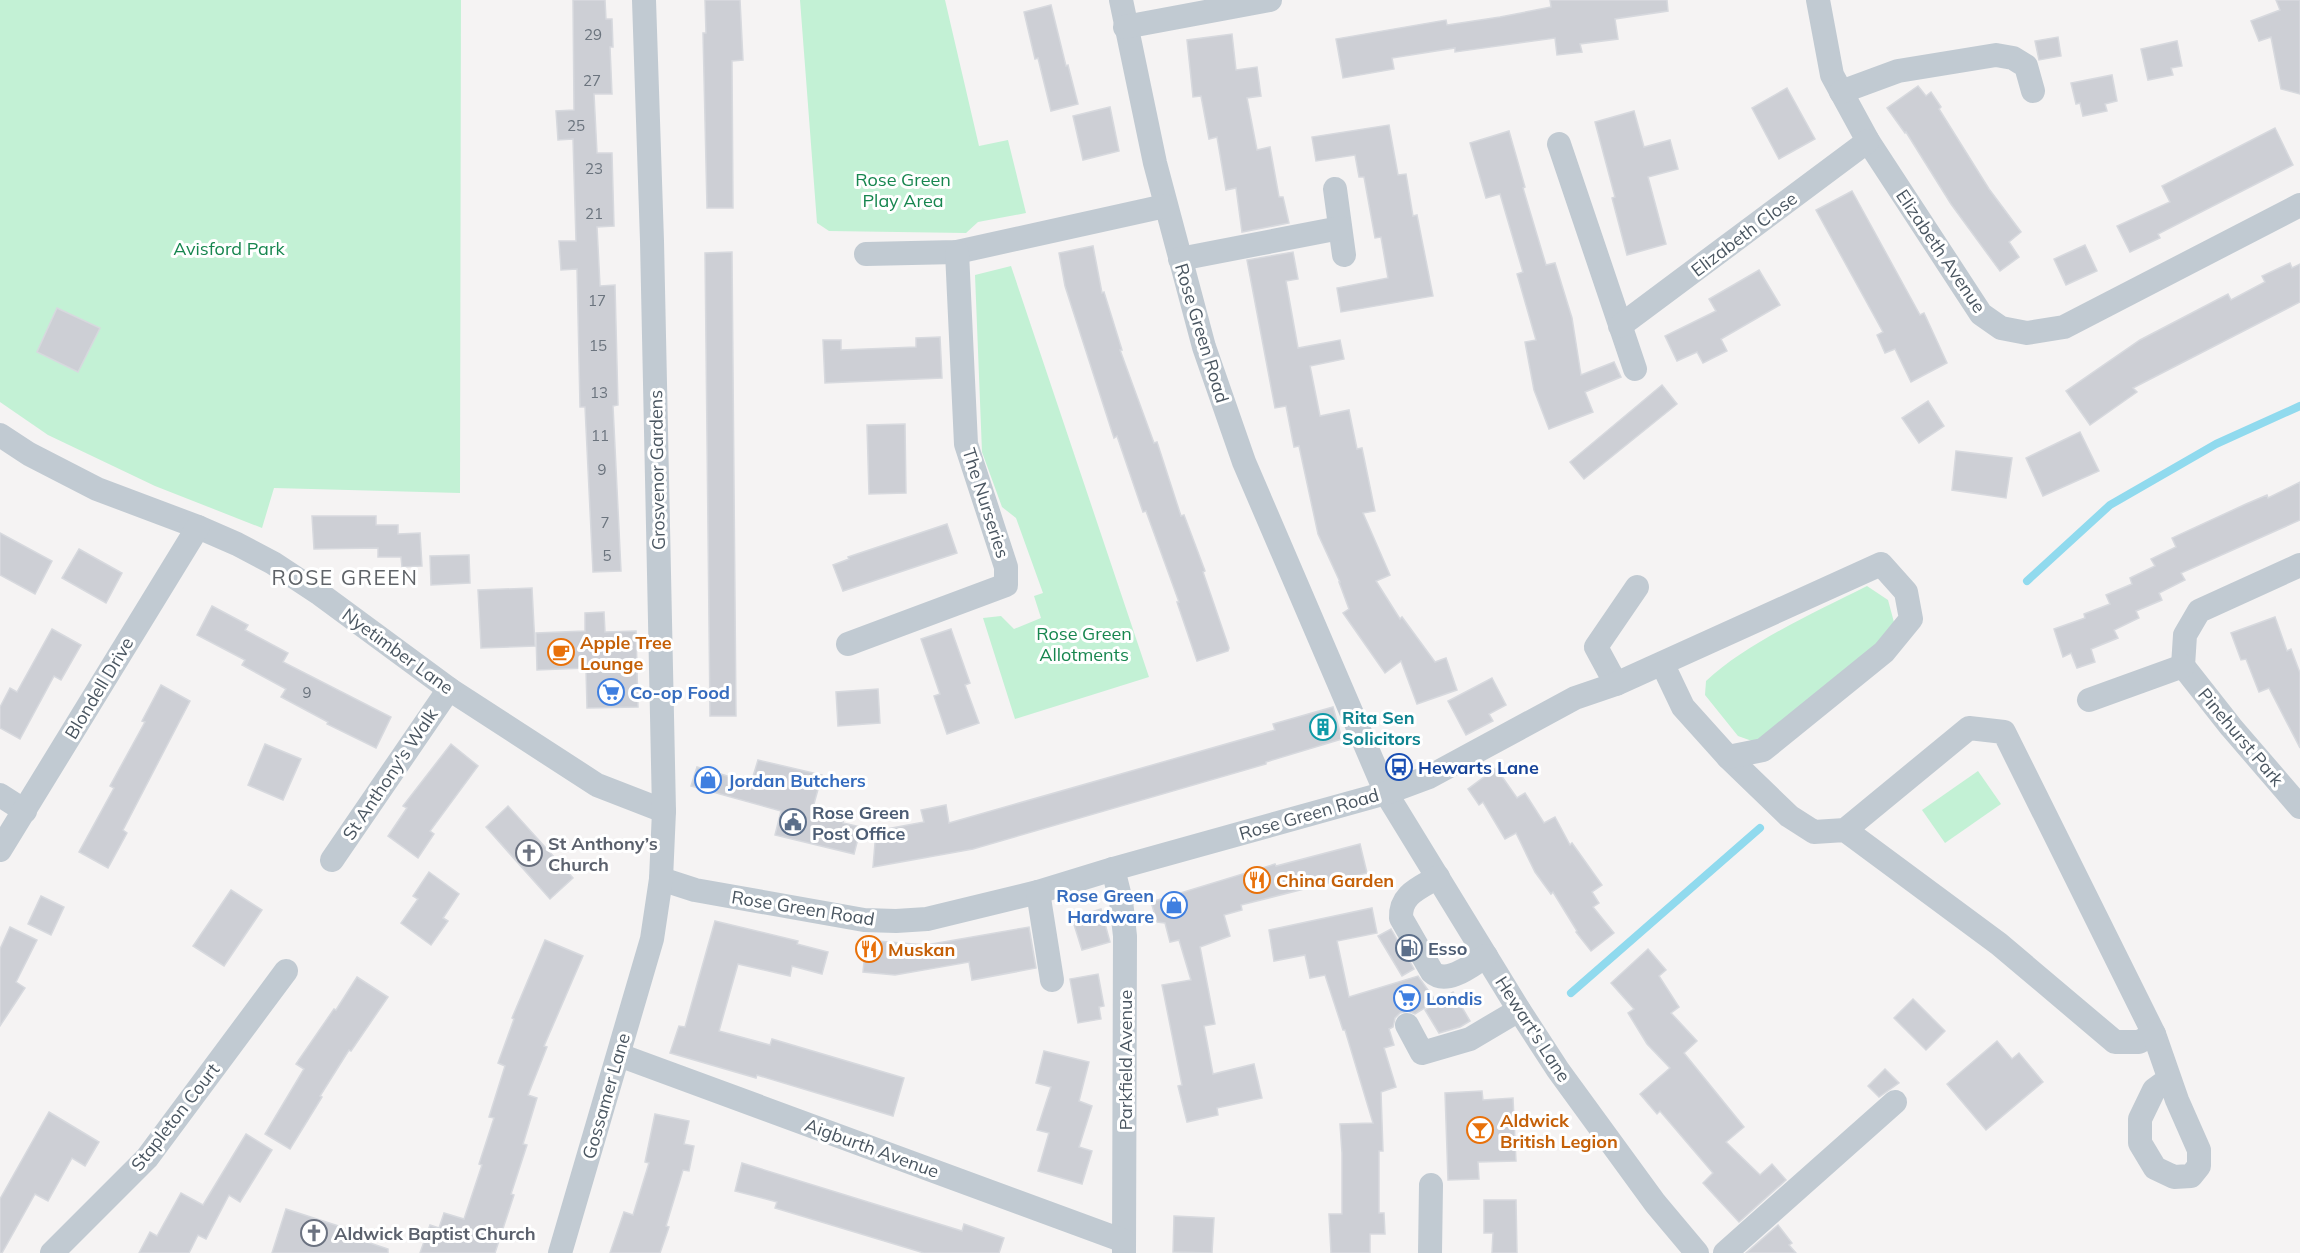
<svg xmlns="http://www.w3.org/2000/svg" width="2300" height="1253" viewBox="0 0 2300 1253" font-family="Mulish,sans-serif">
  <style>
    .green { fill: #c3f1d5 }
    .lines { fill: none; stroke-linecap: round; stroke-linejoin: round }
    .stream { stroke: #90daee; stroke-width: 8 }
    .building { fill: #cdcfd5; stroke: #d7d9de; stroke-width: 1.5 }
    .minor { stroke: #c1cad2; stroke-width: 24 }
    .labels { text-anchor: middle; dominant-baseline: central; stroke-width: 6; stroke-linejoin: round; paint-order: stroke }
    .number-label { font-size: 15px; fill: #6b747e }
    .park-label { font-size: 18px; fill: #17864f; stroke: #fff }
    .street-label { font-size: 18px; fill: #4a5661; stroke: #fff }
    .food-label { font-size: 18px; font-weight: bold; fill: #c56008; stroke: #fff; text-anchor: start }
    .shop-label { font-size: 18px; font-weight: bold; fill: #366cbe; stroke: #fff; text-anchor: start }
    .culture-label { font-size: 18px; font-weight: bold; fill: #0d838f; stroke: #fff; text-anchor: start }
    .transit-label { font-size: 18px; font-weight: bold; fill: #164399; stroke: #fff; text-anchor: start }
    .service-label { font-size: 18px; font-weight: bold; fill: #4e5e75; stroke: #fff; text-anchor: start }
    .worship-label { font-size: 18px; font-weight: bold; fill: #5b616d; stroke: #fff; text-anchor: start }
    .quarter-label { font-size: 21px; letter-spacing: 1.5px; fill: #5f6368; stroke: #fff }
  </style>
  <rect width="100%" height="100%" fill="#f5f3f3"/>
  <g class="green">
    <polygon points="0,0 461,0 460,493 274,488 262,528 155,486 48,435 0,402"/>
    <polygon points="800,0 945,0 979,146 1008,140 1026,213 978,222 966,233 829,231 817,223"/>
    <polygon points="1011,266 1149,677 1015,719 983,618 1001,616 1014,629 1041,618 1034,596 1043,593 1016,518 1002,507 982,452 975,275"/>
    <path d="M1867,586L1888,600L1895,626L1880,643L1766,738L1752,741L1738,736L1705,695L1706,681C1748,642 1816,612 1867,586Z"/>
    <polygon points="1978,771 2001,804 1945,843 1922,810"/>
  </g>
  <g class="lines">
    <g class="stream">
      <polyline points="2027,581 2110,505 2216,444 2300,406"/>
      <polyline points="1571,993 1760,828"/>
    </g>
  </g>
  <g class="building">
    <polygon points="573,0 605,0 606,19 612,19 613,47 610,47 612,94 594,94 597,153 612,153 614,226 597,227 600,286 615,285 618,405 613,406 621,571 593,572 585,407 580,407 577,269 561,270 559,241 576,241 573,139 558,140 556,111 574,110"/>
    <polygon points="705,0 740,0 743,60 732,61 733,208 707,208 703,33 706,33"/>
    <polygon points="1550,0 1667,0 1668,11 1615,19 1618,39 1580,44 1582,52 1557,55 1555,38 1455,52 1455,48 1392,58 1394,69 1343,78 1336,39 1446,20 1447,25 1500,17 1551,7"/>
    <polygon points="2276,0 2300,0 2300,94 2281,89 2271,37 2259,41 2251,21 2280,10"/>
    <polygon points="1051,5 1066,66 1068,65 1078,104 1051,111 1038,58 1035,59 1024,12"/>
    <polygon points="1232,34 1236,70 1257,67 1261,96 1247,98 1257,150 1270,147 1279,197 1283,197 1289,223 1242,232 1236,188 1226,190 1217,137 1209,139 1201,96 1193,97 1187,40"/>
    <polygon points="2058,37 2061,56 2039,60 2035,41"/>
    <polygon points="2177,41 2182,66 2171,68 2173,75 2148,80 2141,49"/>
    <polygon points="2112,75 2117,101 2105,104 2107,111 2083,116 2080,103 2076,104 2071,83"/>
    <polygon points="1918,86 1926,96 1931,92 1941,107 1939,109 1989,189 2021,232 2009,242 2019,257 2000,271 1951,204 1906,132 1905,133 1887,108"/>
    <polygon points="1787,88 1815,139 1779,159 1752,108"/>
    <polygon points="1110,107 1119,151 1083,160 1073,116"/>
    <polygon points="1634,111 1644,147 1670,140 1678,169 1648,177 1666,244 1627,255 1612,198 1615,197 1595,122"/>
    <polygon points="1389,125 1398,175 1406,174 1413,216 1417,215 1433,296 1341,312 1337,288 1388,278 1381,237 1375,238 1364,177 1359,177 1355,155 1316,161 1312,137"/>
    <polygon points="2275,128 2293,165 2158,234 2160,238 2130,252 2117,226 2170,202 2162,186"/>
    <polygon points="1509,131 1525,187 1523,188 1546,265 1555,263 1572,318 1581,375 1614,362 1621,377 1585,392 1593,412 1549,429 1534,390 1525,342 1536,340 1517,274 1523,272 1500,194 1486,198 1470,143"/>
    <polygon points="1852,191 1920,315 1924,313 1947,363 1911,382 1895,349 1885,353 1877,335 1883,332 1816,210"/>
    <polygon points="2085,245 2097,271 2066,285 2054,259"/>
    <polygon points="1093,246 1102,293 1104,292 1122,350 1120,350 1154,443 1157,442 1181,516 1184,515 1205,571 1203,572 1229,648 1228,651 1197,661 1177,602 1179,602 1146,511 1143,512 1117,436 1114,438 1065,286 1059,253"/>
    <polygon points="732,252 736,716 710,716 705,253"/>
    <polygon points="1293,252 1298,279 1286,281 1298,348 1340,340 1344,359 1310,366 1320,416 1349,410 1357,449 1362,448 1375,511 1363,513 1390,575 1376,581 1400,619 1402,617 1435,662 1446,658 1457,690 1417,704 1401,661 1385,673 1343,613 1349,609 1339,582 1340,582 1318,534 1299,446 1294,447 1286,406 1275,408 1247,260"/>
    <polygon points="2290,263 2292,268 2300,264 2300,302 2133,388 2137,392 2090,425 2066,391 2140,340 2228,294 2231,300 2265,282 2262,276"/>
    <polygon points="1759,270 1780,305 1721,339 1727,351 1703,363 1697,352 1677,361 1665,336 1716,311 1709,299"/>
    <polygon points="57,308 100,328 78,372 37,352"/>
    <polygon points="940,337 942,378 825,383 823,340 841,340 841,350 916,347 916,338"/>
    <polygon points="1662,385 1677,404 1584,479 1570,462"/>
    <polygon points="1928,401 1944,426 1919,443 1902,418"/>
    <polygon points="905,424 906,493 869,494 867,425"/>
    <polygon points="2080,432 2099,471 2043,496 2026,458"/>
    <polygon points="1956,451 2012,458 2006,498 1952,490"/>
    <polygon points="2300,482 2300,520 2181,573 2185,580 2159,593 2162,600 2136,611 2139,618 2114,630 2118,638 2091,649 2095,662 2077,668 2071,653 2063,657 2054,629 2085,618 2084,614 2110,604 2106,595 2132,584 2130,578 2155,566 2151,559 2176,547 2172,538 2246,504 2267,495 2268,498"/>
    <polygon points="312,516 376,516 376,525 398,525 398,534 420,533 422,566 402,567 401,557 378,557 378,548 314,549"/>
    <polygon points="947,524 957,553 843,591 833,565 849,559 848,557"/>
    <polygon points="0,533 52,561 35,594 0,575"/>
    <polygon points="79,549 122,573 106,603 62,578"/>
    <polygon points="469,555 470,583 431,585 430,556"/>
    <polygon points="532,588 535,646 481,648 478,590"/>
    <polygon points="212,606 248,625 245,630 288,653 283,662 391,717 376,748 327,724 328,722 281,697 286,689 242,665 245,660 197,635"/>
    <polygon points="604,612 605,632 636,631 638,707 587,708 586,668 537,670 536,633 585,631 585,613"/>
    <polygon points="2275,617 2287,651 2291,649 2300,673 2300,748 2269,688 2259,692 2246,659 2241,660 2231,633"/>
    <polygon points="52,629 81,645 61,680 54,676 20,739 0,728 0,707 10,688 17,692"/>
    <polygon points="951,629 970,683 965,685 979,723 947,734 934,696 940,694 921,639"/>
    <polygon points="1492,678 1506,705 1489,714 1493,721 1466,735 1448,701"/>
    <polygon points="161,685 190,701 123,830 127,833 108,868 79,852 114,788 110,786 145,722 142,721"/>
    <polygon points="878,689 880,723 838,726 836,692"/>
    <polygon points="1333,707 1342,739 1266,762 1266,764 973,849 873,867 876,831 924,822 921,810 946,805 949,823 1275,730 1273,724"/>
    <polygon points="265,744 301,759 283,800 248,785"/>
    <polygon points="451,744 478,766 430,831 434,834 418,858 388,836 407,808 403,806"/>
    <polygon points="758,760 822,775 812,811 844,818 843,823 861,827 854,854 775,835 781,811 691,786 697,767 751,783"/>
    <polygon points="1496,768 1517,798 1525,793 1544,823 1555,817 1570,845 1572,843 1602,885 1592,892 1599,903 1593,907 1614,933 1591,951 1576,932 1577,931 1553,892 1551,894 1535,872 1516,833 1505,839 1483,802 1479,805 1468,789"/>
    <polygon points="508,806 573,878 550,899 486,827"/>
    <polygon points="1360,844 1367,873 1241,905 1242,910 1224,915 1230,936 1200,947 1215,1024 1204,1026 1213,1074 1254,1064 1262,1098 1217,1108 1218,1115 1187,1122 1178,1086 1182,1085 1162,985 1191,980 1179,940 1170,942 1165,923 1157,922 1151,902 1275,864 1276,866"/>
    <polygon points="429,872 459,894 443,918 448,921 431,945 401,923 418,899 413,896"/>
    <polygon points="231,890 262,910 224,966 193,946"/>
    <polygon points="41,896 64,907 51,935 28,924"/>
    <polygon points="1372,908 1377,933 1337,941 1349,997 1418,976 1436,1001 1415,1014 1408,1011 1400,1013 1395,1018 1393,1027 1389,1029 1394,1045 1384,1048 1396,1087 1381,1092 1383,1151 1379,1151 1379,1213 1384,1213 1385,1234 1370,1234 1370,1253 1331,1253 1329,1214 1342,1214 1342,1153 1340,1124 1373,1123 1345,1030 1343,1030 1325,975 1310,978 1305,955 1274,961 1269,930"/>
    <polygon points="1101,909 1110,942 1082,950 1072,918"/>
    <polygon points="715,921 798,941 797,944 828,952 822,974 792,966 790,976 738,964 719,1031 770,1045 772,1039 904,1078 893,1116 757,1075 756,1078 670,1053 679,1026 685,1027"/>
    <polygon points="10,927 37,940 16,982 25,988 0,1026 0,949"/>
    <polygon points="1029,927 1036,968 972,980 969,962 895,975 863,972 866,940 926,945"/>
    <polygon points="1391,929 1414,969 1402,976 1378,936"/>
    <polygon points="545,940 583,956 544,1046 547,1047 528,1095 537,1098 523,1144 527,1145 511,1194 514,1195 495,1253 420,1253 430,1225 439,1228 444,1213 464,1219 482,1165 479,1164 494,1118 489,1117 505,1066 498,1063 514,1019 512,1018"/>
    <polygon points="1648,949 1666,970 1659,976 1679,1007 1671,1013 1697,1041 1684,1053 1744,1127 1726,1142 1760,1175 1772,1164 1786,1180 1739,1222 1703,1183 1713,1173 1660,1111 1657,1114 1640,1094 1670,1068 1647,1044 1628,1013 1634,1009 1611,983"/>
    <polygon points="1098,974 1104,1006 1099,1007 1101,1019 1078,1023 1070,979"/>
    <polygon points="357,977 388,997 351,1051 349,1050 320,1096 322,1097 290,1149 265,1134 304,1069 296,1064 334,1009 336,1010"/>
    <polygon points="1453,992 1470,1021 1460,1027 1439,1033 1425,1010"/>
    <polygon points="1913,999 1945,1031 1926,1050 1894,1018"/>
    <polygon points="1997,1041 2012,1059 2019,1053 2043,1082 1986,1130 1947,1084"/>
    <polygon points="1044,1051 1089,1062 1079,1101 1092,1106 1079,1147 1092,1151 1082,1184 1038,1171 1049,1133 1037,1130 1051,1087 1036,1083"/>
    <polygon points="1885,1069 1899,1083 1879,1097 1868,1086"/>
    <polygon points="1482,1091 1483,1100 1513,1098 1516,1161 1478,1162 1479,1179 1448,1180 1445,1093"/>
    <polygon points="49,1112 99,1142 85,1166 72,1158 48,1201 35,1194 2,1253 0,1253 0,1199"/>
    <polygon points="655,1114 689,1121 684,1144 694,1146 689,1171 683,1170 666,1226 669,1227 660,1253 610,1253 624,1212 633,1215 649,1163 645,1162"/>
    <polygon points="246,1134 272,1150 240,1202 229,1195 206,1239 198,1235 189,1253 139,1253 150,1232 157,1236 181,1193 203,1205"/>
    <polygon points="742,1163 962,1231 964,1224 1004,1238 999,1253 924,1253 775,1208 777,1202 735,1191"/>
    <polygon points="1484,1200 1516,1200 1517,1253 1492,1253 1493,1233 1484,1233"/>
    <polygon points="286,1209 351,1230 349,1236 388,1249 388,1253 272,1253"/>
    <polygon points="1174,1216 1214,1218 1212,1253 1173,1252"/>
    <polygon points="1778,1225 1792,1243 1789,1245 1796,1253 1746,1253"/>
  </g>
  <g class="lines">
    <g class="minor">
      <polyline points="1121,0 1155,163 1204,347 1244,462 1386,793 1519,1010 1558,1070 1655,1203 1697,1253"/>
      <polyline points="1818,0 1832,75 1868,141 1981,314 2001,328 2027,333 2064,327 2300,205"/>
      <polyline points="1125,27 1270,0"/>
      <polyline points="1841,92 1898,71 1996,55 2013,58 2026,66 2033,91"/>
      <polyline points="1559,144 1635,369"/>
      <polyline points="1335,189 1344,255"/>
      <polyline points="866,254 957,252 1165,206"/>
      <polyline points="1180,259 1340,228"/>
      <polyline points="1620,326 1868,141"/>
      <polyline points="0,435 29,454 97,489 198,527 237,544 273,563 320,594 449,689 597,785 664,811"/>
      <polyline points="848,644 1006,585 1006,567 966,444 957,252"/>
      <polyline points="2183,666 2231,727 2300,807"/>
      <polyline points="2183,666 2185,635 2199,611 2300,565"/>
      <polyline points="1616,684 1596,647 1637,587"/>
      <polyline points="2089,700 2183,666"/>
      <polyline points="1728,757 1789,816 1814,832 1845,830 1969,728 2004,732 2154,1034 2139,1042 2115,1042 1999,944 1845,830"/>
      <polyline points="0,795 25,811"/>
      <polyline points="0,850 198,527"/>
      <polyline points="332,860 449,689"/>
      <polyline points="1113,869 1121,901 1125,936 1124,1253"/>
      <path d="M1438,877C1420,888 1400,894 1401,918L1432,972C1447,986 1472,965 1486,956"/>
      <polyline points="661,879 695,890 864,920 896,921 927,919 1038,892 1113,869 1386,793 1429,777 1575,698 1616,684 1881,564 1906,592 1911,619 1884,652 1763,750 1728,757 1683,707 1662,663"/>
      <polyline points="1038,892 1052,980"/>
      <polyline points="1407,1025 1422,1053 1470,1039 1519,1010"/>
      <polyline points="2154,1034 2177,1100 2199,1150 2199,1166 2191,1176 2174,1177 2155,1168 2140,1143 2140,1119 2154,1090 2169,1079"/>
      <polyline points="619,1055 1124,1241"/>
      <polyline points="52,1253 147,1158 286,971"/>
      <polyline points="560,1253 652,939 661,879 664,811 652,241 644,0"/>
      <polyline points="1430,1253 1431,1185"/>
      <polyline points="1725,1253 1895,1102"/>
    </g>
  </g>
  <defs>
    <symbol id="cafe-ring" viewBox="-11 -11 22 22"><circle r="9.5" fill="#fff" stroke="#e8710a" stroke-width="1.5"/><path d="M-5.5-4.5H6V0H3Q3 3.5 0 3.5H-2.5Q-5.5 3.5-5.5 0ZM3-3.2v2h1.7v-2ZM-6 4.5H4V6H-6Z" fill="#e8710a"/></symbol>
    <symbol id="supermarket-ring" viewBox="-11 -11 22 22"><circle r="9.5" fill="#fff" stroke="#3f7fe0" stroke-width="1.5"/><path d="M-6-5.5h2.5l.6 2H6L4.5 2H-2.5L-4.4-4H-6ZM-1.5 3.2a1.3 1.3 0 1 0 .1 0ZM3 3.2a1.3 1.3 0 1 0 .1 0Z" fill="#3f7fe0"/></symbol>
    <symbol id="building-ring" viewBox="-11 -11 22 22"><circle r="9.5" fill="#fff" stroke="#0f9aa8" stroke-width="1.5"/><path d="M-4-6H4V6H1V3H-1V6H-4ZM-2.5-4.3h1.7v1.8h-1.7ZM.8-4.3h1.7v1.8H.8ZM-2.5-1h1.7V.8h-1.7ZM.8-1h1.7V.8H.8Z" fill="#0f9aa8"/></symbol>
    <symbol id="bus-ring" viewBox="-11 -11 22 22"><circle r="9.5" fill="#fff" stroke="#1a4fb4" stroke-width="1.5"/><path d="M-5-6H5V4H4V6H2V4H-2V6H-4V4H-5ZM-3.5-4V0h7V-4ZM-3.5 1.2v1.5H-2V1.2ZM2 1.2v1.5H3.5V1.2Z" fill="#1a4fb4"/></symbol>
    <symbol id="shop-ring" viewBox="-11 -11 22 22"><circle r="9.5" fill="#fff" stroke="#3f7fe0" stroke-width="1.5"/><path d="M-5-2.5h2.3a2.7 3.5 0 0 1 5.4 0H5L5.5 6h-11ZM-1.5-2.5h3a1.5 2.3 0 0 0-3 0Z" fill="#3f7fe0"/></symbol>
    <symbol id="civic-ring" viewBox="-11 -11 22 22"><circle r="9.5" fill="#fff" stroke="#5c6f8a" stroke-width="1.5"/><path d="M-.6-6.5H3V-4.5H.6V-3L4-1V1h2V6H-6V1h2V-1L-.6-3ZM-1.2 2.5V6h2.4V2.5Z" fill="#5c6f8a"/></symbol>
    <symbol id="church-ring" viewBox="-11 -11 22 22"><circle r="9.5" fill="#fff" stroke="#6b7280" stroke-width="1.5"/><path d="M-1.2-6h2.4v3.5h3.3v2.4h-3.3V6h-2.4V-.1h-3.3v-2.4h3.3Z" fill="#6b7280"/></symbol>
    <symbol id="restaurant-ring" viewBox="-11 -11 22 22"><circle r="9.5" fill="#fff" stroke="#e8710a" stroke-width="1.5"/><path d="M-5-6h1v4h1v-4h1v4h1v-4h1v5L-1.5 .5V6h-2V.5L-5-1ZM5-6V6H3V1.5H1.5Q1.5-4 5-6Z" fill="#e8710a"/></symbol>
    <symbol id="fuel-ring" viewBox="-11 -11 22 22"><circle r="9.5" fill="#fff" stroke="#5c6f8a" stroke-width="1.5"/><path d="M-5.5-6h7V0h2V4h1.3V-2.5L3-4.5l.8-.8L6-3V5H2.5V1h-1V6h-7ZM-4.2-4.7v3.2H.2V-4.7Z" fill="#5c6f8a"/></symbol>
    <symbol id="bar-ring" viewBox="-11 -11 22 22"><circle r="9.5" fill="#fff" stroke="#e8710a" stroke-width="1.5"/><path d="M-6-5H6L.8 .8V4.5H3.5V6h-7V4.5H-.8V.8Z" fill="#e8710a"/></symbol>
  </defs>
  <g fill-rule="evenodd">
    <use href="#cafe-ring" x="546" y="637" width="30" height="30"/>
    <use href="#supermarket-ring" x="596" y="677" width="30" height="30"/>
    <use href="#building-ring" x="1308" y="712" width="30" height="30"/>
    <use href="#bus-ring" x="1384" y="752" width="30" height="30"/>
    <use href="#shop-ring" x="693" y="765" width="30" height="30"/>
    <use href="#civic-ring" x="778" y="807" width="30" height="30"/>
    <use href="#church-ring" x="514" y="838" width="30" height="30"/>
    <use href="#restaurant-ring" x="1242" y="865" width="30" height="30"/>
    <use href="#shop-ring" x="1159" y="890" width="30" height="30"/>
    <use href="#fuel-ring" x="1394" y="933" width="30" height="30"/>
    <use href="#restaurant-ring" x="854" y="934" width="30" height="30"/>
    <use href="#supermarket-ring" x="1392" y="983" width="30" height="30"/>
    <use href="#bar-ring" x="1465" y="1115" width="30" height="30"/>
    <use href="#church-ring" x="299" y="1218" width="30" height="30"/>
  </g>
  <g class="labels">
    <g class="number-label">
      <text x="593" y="34">29</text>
      <text x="592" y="80">27</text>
      <text x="576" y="125">25</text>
      <text x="594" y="168">23</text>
      <text x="594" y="213">21</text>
      <text x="597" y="300">17</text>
      <text x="598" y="345">15</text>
      <text x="599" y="392">13</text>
      <text x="600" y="435">11</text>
      <text x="602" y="469">9</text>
      <text x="605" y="522">7</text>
      <text x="607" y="555">5</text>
      <text x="307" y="692">9</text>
    </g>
    <g class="park-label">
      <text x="903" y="179">Rose Green<tspan x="903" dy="21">Play Area</tspan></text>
      <text x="229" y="248">Avisford Park</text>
      <text x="1084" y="633">Rose Green<tspan x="1084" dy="21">Allotments</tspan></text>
    </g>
    <g class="street-label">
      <text transform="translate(1744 234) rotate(-37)">Elizabeth Close</text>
      <text transform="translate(1941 251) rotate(56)">Elizabeth Avenue</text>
      <text transform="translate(1202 333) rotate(73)">Rose Green Road</text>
      <text transform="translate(657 470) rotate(-91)">Grosvenor Gardens</text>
      <text transform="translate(986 503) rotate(72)">The Nurseries</text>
      <text transform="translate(398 651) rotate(36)">Nyetimber Lane</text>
      <text transform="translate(99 688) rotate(-59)">Blondell Drive</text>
      <text transform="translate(2241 737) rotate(50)">Pinehurst Park</text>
      <text transform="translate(390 774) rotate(-56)">St Anthony's Walk</text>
      <text transform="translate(1309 814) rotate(-16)">Rose Green Road</text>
      <text transform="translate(803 908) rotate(9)">Rose Green Road</text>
      <text transform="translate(1533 1029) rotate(57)">Hewart's Lane</text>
      <text transform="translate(1125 1060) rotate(-90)">Parkfield Avenue</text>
      <text transform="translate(606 1096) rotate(-74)">Gossamer Lane</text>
      <text transform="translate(175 1117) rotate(-52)">Stapleton Court</text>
      <text transform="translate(872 1148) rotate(20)">Aigburth Avenue</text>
    </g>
    <g class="food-label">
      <text x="580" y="642">Apple Tree<tspan x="580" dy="21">Lounge</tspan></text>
      <text x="1276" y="880">China Garden</text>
      <text x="888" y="949">Muskan</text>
      <text x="1500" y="1120">Aldwick<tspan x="1500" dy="21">British Legion</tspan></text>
    </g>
    <g class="shop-label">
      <text x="630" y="692">Co-op Food</text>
      <text x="728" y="780">Jordan Butchers</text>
      <text x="1154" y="895" text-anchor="end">Rose Green<tspan x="1154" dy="21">Hardware</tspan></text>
      <text x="1426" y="998">Londis</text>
    </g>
    <g class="culture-label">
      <text x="1342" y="717">Rita Sen<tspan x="1342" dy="21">Solicitors</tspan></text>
    </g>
    <g class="transit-label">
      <text x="1418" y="767">Hewarts Lane</text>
    </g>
    <g class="service-label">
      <text x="812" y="812">Rose Green<tspan x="812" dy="21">Post Office</tspan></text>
      <text x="1428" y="948">Esso</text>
    </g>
    <g class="worship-label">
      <text x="548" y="843">St Anthony’s<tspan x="548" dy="21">Church</tspan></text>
      <text x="334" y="1233">Aldwick Baptist Church</text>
    </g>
    <g class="quarter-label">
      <text x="345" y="577">ROSE GREEN</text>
    </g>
  </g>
</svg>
